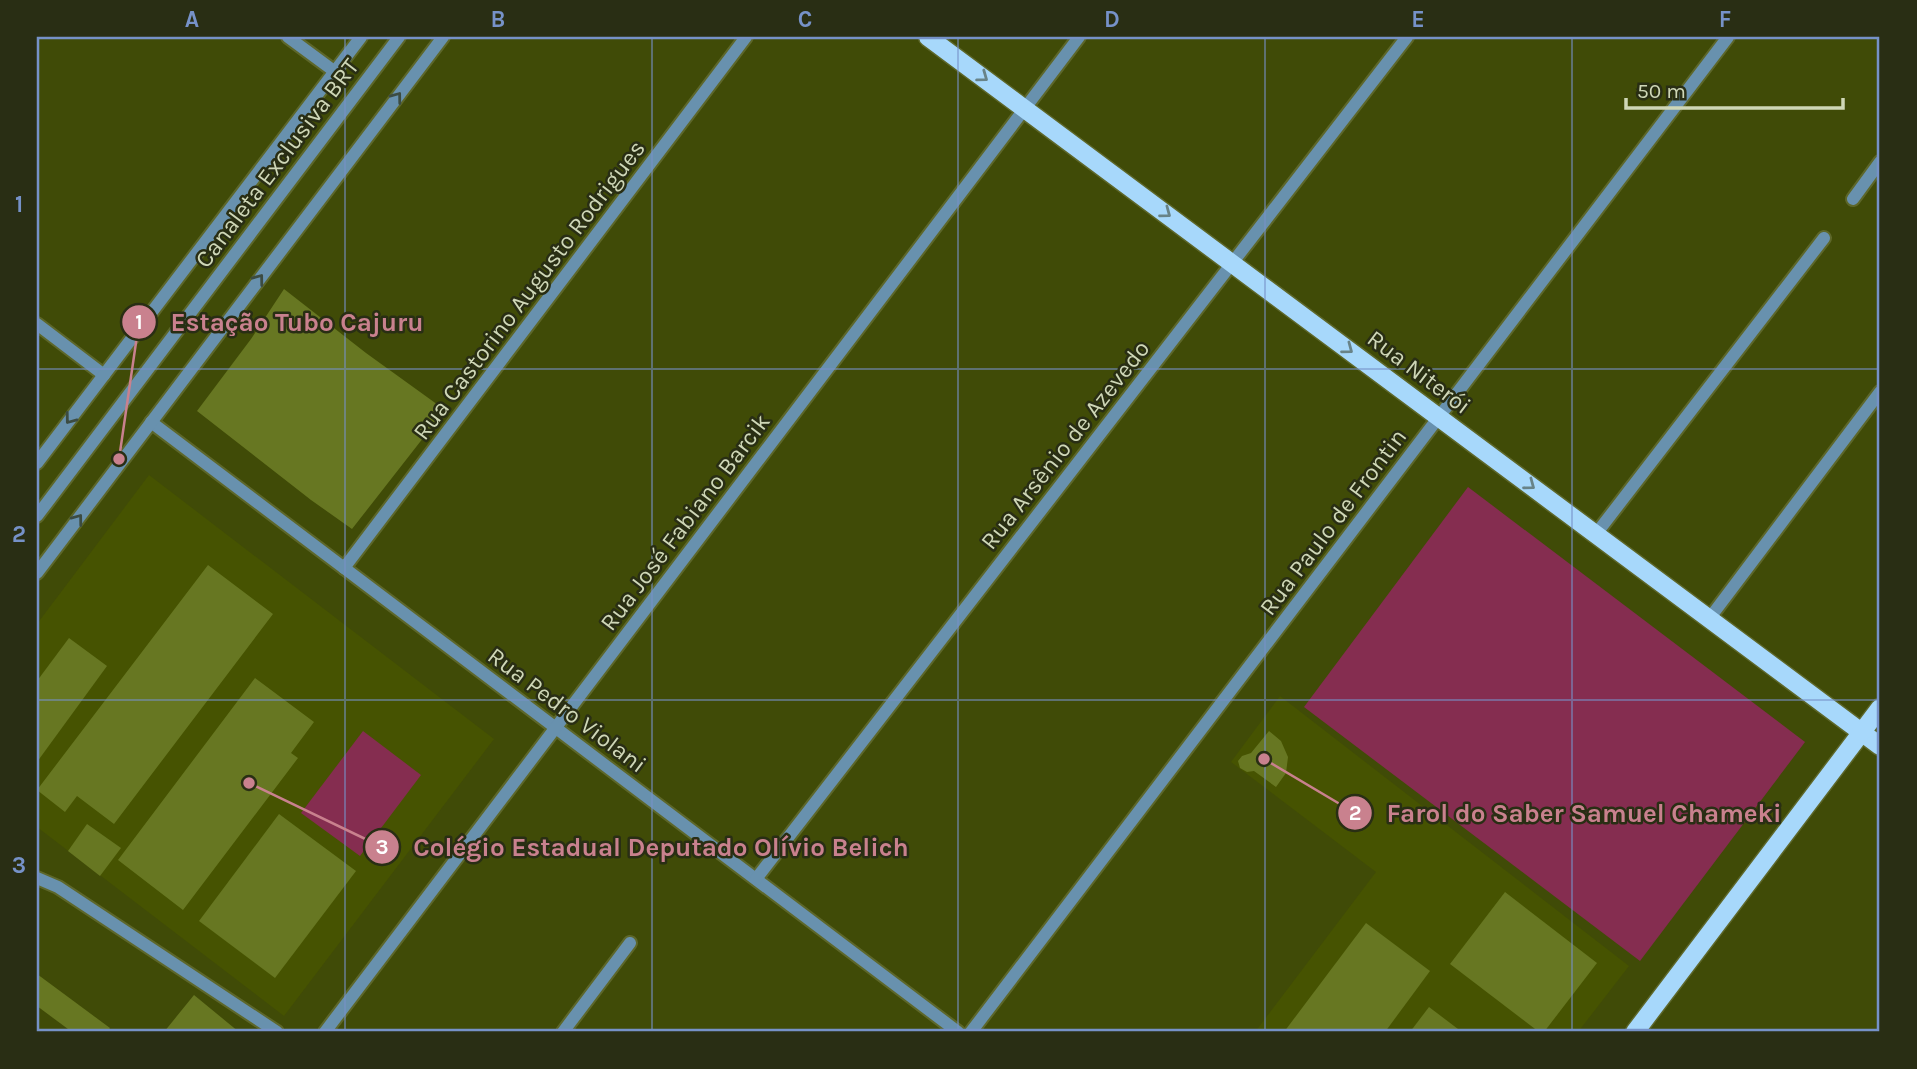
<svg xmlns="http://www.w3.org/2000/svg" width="1917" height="1069" viewBox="0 0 1917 1069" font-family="Karla,sans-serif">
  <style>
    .built { fill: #465301 }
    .green { fill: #852d50 }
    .building { fill: #677722 }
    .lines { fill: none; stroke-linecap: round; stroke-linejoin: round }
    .minor-casing { stroke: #5d672a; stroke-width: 16 }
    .major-casing { stroke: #5d672a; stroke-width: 21 }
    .minor { stroke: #6891ae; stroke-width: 12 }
    .major { stroke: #a7d8fb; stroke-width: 18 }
    .oneway { stroke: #688388 }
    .oneway2 { stroke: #3c4c42 }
    .grid { fill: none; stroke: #7692c8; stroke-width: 2; stroke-opacity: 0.55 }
    .labels { text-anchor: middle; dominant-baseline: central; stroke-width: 5; stroke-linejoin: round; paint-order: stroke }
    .street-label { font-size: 24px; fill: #cfd7b7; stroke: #292e14 }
    .leader { fill: none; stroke: #c9818e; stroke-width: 2.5 }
    .callout-dot { fill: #c9818e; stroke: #292e14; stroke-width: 2.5 }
    .mark-label { font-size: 21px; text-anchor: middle; font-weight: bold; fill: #fff }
    .callout-label { font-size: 26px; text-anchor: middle; font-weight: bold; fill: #c9818e; stroke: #292e14; stroke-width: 5; stroke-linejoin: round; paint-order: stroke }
    .neatline { fill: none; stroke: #7692c8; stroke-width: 2.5 }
    .grid-label { font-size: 23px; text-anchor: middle; font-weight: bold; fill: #7692c8 }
  </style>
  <rect width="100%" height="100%" fill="#404b07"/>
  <g class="built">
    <polygon points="149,475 494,739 284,1016 37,827 37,624"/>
    <polygon points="1280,696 1629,966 1578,1032 1255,1032 1376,872 1231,762"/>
  </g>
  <g class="green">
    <polygon points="1468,487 1805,742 1640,961 1304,707"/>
    <polygon points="363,731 421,775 360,856 301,813"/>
  </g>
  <g class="building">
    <polygon points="284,289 366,353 445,410 352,529 311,500 197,411 251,339"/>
    <polygon points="208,565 273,614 114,824 77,796 65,812 37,790"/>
    <polygon points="69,638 107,666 37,762 37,681"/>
    <polygon points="255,678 314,722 291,753 298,758 183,910 118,860"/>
    <polygon points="1269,731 1281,741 1288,757 1286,773 1276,787 1254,771 1247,772 1240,768 1238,761 1242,756 1251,753"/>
    <polygon points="279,814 356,871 275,978 199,921"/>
    <polygon points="87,824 121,848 100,876 68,851"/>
    <polygon points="1505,892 1597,963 1544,1032 1539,1032 1450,964"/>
    <polygon points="1366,923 1430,971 1385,1032 1284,1032"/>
    <polygon points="37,974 110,1028 107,1032 72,1032 37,1006"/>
    <polygon points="194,995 239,1032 164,1032"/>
    <polygon points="1429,1007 1462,1032 1410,1032"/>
  </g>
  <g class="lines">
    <defs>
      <g id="minor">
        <polyline points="288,37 334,71"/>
        <polyline points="1853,199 1880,162"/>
        <polyline points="37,324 104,375"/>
        <polyline points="151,422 958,1032"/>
        <polyline points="37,463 361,37"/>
        <polyline points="37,516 399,37"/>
        <polyline points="1596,534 1824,238"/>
        <polyline points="344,568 746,37"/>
        <polyline points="37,573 443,37"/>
        <polyline points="1709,619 1880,392"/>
        <polyline points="37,878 58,887 277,1032"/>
        <polyline points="756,879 1407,37"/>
        <polyline points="325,1032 1079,37"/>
        <polyline points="563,1032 630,943"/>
        <polyline points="971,1032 1728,37"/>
      </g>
      <g id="major">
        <polyline points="928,37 1880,746"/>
        <polyline points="1635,1032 1880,708"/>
      </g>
    </defs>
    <use href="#minor" class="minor-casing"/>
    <use href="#major" class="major-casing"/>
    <use href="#minor" class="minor"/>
    <use href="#major" class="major"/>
  </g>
  <defs><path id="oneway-chevron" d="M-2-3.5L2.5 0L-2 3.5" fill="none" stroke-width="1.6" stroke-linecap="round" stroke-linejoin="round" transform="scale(1.75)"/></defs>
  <g class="oneway">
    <use href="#oneway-chevron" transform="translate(983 77) rotate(36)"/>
    <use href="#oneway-chevron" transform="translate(1166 213) rotate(37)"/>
    <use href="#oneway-chevron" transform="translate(1348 349) rotate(37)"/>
    <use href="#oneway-chevron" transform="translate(1530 485) rotate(37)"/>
  </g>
  <g class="oneway2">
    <use href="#oneway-chevron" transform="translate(397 97) rotate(-53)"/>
    <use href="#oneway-chevron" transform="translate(259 279) rotate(-53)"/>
    <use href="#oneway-chevron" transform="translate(70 419) rotate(127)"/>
    <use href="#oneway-chevron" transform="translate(78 519) rotate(-53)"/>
  </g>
  <path class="grid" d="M345,37V1032M652,37V1032M958,37V1032M1265,37V1032M1572,37V1032M37,369H1880M37,700H1880"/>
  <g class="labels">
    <g class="street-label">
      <text transform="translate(277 163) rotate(-53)">Canaleta Exclusiva BRT</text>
      <text transform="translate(529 290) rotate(-53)">Rua Castorino Augusto Rodrigues</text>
      <text transform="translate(1419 372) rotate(37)">Rua Niterói</text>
      <text transform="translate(1065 445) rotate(-52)">Rua Arsênio de Azevedo</text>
      <text transform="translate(685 522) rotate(-53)">Rua José Fabiano Barcik</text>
      <text transform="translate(1333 522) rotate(-53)">Rua Paulo de Frontin</text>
      <text transform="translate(567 710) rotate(37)">Rua Pedro Violani</text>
    </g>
  </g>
  <path class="leader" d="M119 459L139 322M1264 759L1355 813M249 783L382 847"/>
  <g class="callout-dot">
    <circle cx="119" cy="459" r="7"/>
    <circle cx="1264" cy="759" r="7"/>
    <circle cx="249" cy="783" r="7"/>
    <circle cx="139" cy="322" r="18"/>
    <circle cx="1355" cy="813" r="18"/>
    <circle cx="382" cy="847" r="18"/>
  </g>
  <g class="mark-label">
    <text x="139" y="329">1</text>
    <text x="1355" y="820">2</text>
    <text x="382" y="854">3</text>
  </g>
  <g class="callout-label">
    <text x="297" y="331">Estação Tubo Cajuru</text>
    <text x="1584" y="822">Farol do Saber Samuel Chameki</text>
    <text x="661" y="856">Colégio Estadual Deputado Olívio Belich</text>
  </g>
  <rect width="1917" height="1069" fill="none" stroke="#292e14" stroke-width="77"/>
  <path d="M1626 98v10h217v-10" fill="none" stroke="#cfd7b7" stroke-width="3.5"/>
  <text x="1637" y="98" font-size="21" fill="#cfd7b7" stroke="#292e14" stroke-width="5" paint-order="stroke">50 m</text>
  <rect x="38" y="38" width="1840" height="992" class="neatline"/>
  <g class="grid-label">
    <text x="192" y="27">A</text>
    <text x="498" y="27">B</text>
    <text x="805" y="27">C</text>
    <text x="1112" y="27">D</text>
    <text x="1418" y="27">E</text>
    <text x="1725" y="27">F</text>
    <text x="19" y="212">1</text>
    <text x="19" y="542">2</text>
    <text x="19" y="873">3</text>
  </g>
</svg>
